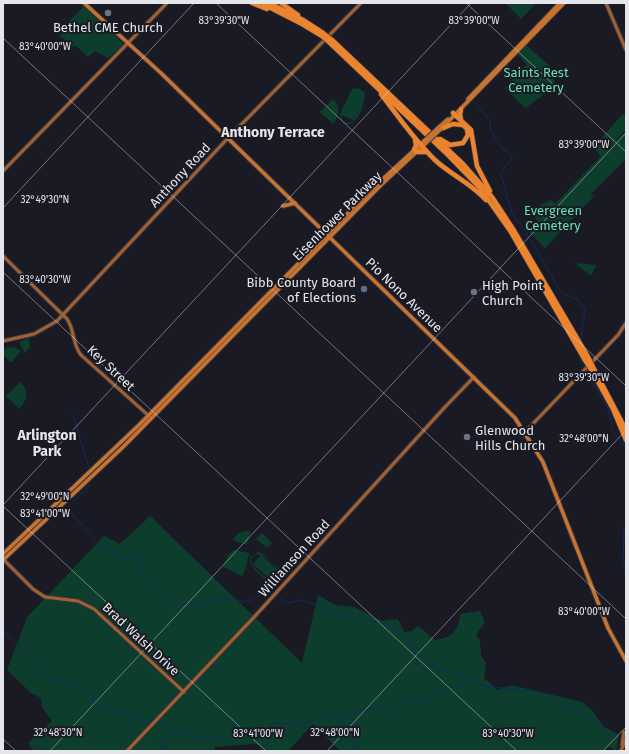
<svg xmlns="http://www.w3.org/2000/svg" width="629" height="754" viewBox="0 0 629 754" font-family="'Fira Sans',sans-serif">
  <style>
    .green { fill: #0d3d2c; fill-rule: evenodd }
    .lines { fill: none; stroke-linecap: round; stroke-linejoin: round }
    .stream { stroke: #102c5f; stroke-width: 1 }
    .secondary-casing { stroke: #363640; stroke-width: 5 }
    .primary-casing { stroke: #363640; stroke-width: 5.5 }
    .highway-casing { stroke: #363640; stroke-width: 6 }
    .secondary { stroke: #a36030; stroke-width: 3 }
    .primary { stroke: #c87330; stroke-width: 3.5 }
    .highway { stroke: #eb832f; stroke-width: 4.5 }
    .primary-bridge-casing { stroke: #363640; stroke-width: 5.5; stroke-linecap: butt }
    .highway-bridge-casing { stroke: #363640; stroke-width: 6; stroke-linecap: butt }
    .primary-bridge { stroke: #c87330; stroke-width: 3.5 }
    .highway-bridge { stroke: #eb832f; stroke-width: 4.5 }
    .ticks { fill: none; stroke: #e5e5ec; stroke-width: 1; stroke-opacity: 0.45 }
    .worship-dot { fill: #6b7280; stroke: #1a1a24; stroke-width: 1.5 }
    .service-dot { fill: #5c6f8a; stroke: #1a1a24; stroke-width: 1.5 }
    .labels { text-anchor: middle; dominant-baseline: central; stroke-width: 4; stroke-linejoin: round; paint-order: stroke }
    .poi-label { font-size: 13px; fill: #e5e5ec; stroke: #1a1a24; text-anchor: start }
    .park-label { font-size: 13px; fill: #6ae0b1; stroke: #1a1a24 }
    .street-label { font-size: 13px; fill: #e5e5ec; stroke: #1a1a24 }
    .neighbourhood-label { font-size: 14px; font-weight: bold; fill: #e5e5ec; stroke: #1a1a24 }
    .ticks-label { font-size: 10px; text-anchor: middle; fill: #e5e5ec; stroke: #1a1a24; stroke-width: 4; stroke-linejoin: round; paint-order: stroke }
  </style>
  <rect width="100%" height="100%" fill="#1a1a24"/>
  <g class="green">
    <polygon points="505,3 536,3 521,19"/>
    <polygon points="84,6 123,43 122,46 108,58 95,51 88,57 76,46 72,47 60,36 68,22"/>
    <polygon points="526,45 550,66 556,86 525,108 505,88 527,64 517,54"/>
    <path d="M358,88L364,92C368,100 353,137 341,120L340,114L352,89ZM361,103L353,121L348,123L343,122L341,115L353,120Z"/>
    <path d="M333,99C340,106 340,116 333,124L320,112Z"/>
    <polygon points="623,114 626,117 626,129 604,153 626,131 626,159 591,194 594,196 545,248 529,232 538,222 530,211 550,200 556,203 601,156 593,147"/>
    <polygon points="575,263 596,265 591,276"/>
    <polygon points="29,338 30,347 25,353 19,342"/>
    <polygon points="8,347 16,348 21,351 12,362 10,362 3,354 3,350"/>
    <path d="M20,382C30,393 28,398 19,409L6,396Z"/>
    <path d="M150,516L302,663L318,595L335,605L354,607L382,621L398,619L404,632L412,631L418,626L435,640C451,638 459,631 460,614L480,611L485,622L476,635L480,641L481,656L486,663L484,678L498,690L511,685L582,702L592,710L604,727L619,735L616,751L610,747L606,748L605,751H340L313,724L288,751H266L257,744L215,747V751H34L28,743L52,721L42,707L41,698L31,693L7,670L27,617L104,536L120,544Z"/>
    <polygon points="246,531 250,532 247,545 233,540 238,533"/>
    <polygon points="262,533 272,543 267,548 256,539"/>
    <polygon points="234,550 249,553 246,568 242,576 223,567 228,555"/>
    <path d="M258,552L262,553L283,572L279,582C269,586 248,567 250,557ZM256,554C264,554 281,568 281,576L278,581C269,583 250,567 251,558Z"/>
    <polygon points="261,555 279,571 271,580 253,564"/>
  </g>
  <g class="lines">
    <g class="stream">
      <polyline points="473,101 489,119 491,130 501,147 512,155 512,158 500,173"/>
      <polyline points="501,175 512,213 526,232 561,292 578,300 585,310 581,339"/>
      <polyline points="579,358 585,367"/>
      <polyline points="586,371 608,408 613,431 626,447"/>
      <polyline points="71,412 74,418 89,468"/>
      <polyline points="72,503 89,486"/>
      <path d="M70,512L93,537L99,547L115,553L122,559L136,558L150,579L174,598L179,604H194L213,600L220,602C233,592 235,603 248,601C255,599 261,594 267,590L274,593"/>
      <polyline points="624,528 623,564 626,571"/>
      <polyline points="277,595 286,603 301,600 342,614 385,624 401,634 414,649 416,658 445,671 463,673 475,682 484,686 541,692 592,718 614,740"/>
      <polyline points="3,631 18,645 40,673 78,685 82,690 94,693 94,703 97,705 122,712 144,723 155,719"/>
      <path d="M343,717V727C352,733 351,746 360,751"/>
      <polyline points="159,719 188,736 202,740 214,738 226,740 237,733 244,732 265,733 271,724 309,722 320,717 343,717 376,708 388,712 394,710 405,701 412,699 424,702 430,694 446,692 457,684 474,682"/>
      <polyline points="29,748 38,745 46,751"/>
      <polyline points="159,751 168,736 177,731 177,728"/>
    </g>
    <defs>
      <g id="secondary">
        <polyline points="606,3 626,50"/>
        <polyline points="3,171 167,3"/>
        <path d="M3,256L67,319C75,330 72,344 81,355L149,416"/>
        <polyline points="3,341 34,334 57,321 228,138 361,3"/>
        <polyline points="525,432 618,335 626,323"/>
        <polyline points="3,559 33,589 45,597 78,601 94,609 184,692"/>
        <polyline points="622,745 624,732"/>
        <polyline points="127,751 256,615 445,407 474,377"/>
        <polyline points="621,751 626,739"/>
      </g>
      <g id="primary">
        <polyline points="84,3 162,74 515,418 543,462 608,628 626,661"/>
        <polyline points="468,99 560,3"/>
        <polyline points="438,128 448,119"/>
        <polyline points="442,128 564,3"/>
        <polyline points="283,206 295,203"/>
        <polyline points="3,554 139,425 372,189 424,141"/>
        <polyline points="3,560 123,447 381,185 426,143"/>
      </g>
      <g id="highway">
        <polyline points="252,3 267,9"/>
        <polyline points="261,3 302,24 322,36"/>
        <polyline points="269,3 303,20 323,33"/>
        <polyline points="281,3 298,15"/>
        <polyline points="332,40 463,164 492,197 513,229 588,357"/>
        <polyline points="329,42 445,152 480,188 511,232 585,360"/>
        <path d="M381,94C398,116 414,140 435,160C451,175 471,183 486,200"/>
        <polyline points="461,109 460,115 461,119"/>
        <polyline points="453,113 471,130 477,166 490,191"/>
        <polyline points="441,129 453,124 463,125"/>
        <polyline points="440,139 450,145 463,143 468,135 467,129 463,125"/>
        <polyline points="414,150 416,145 415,140"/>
        <polyline points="416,152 426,152"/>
        <polyline points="594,369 626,430"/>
        <polyline points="592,371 613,409 626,440"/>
      </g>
    </defs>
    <use href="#secondary" class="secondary-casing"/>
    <use href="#primary" class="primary-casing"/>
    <use href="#highway" class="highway-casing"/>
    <use href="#secondary" class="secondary"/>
    <use href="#primary" class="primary"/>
    <use href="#highway" class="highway"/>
    <defs>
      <g id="primary-bridge">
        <polyline points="424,141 438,128"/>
        <polyline points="426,143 441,129"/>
      </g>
      <g id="highway-bridge">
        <polyline points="323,33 332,40"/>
        <polyline points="322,36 329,42"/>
        <polyline points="588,357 594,369"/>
        <polyline points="585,360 592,371"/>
      </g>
    </defs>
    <use href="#primary-bridge" class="primary-bridge-casing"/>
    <use href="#highway-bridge" class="highway-bridge-casing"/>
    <use href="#primary-bridge" class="primary-bridge"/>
    <use href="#highway-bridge" class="highway-bridge"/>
  </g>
  <path class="ticks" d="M216,3L626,386M466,3L626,152M3,38L626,619M3,208L194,3M3,272L517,751M3,505L471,3M3,506L266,751M3,739L16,751M50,751L626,133M327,751L626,430M603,751L626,727"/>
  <g class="worship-dot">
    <circle cx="108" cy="13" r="4"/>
    <circle cx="474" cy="292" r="4"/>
    <circle cx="467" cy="437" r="4"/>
  </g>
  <circle class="service-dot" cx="364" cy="289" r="4"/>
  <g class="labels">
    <g class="poi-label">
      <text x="108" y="27" text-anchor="middle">Bethel CME Church</text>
      <text x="356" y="282" text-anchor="end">Bibb County Board<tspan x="356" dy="15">of Elections</tspan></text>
      <text x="482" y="285">High Point<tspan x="482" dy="15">Church</tspan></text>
      <text x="475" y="430">Glenwood<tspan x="475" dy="15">Hills Church</tspan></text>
    </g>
    <g class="park-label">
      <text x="536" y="72">Saints Rest<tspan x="536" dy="15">Cemetery</tspan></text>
      <text x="553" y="210">Evergreen<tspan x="553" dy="15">Cemetery</tspan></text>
    </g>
    <g class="street-label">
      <text transform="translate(180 175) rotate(-47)">Anthony Road</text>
      <text transform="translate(337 216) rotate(-45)">Eisenhower Parkway</text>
      <text transform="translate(404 295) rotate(44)">Pio Nono Avenue</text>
      <text transform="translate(111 368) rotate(43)">Key Street</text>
      <text transform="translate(294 558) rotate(-48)">Williamson Road</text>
      <text transform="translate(141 639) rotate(43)">Brad Walsh Drive</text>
    </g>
    <g class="neighbourhood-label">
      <text x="273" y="132">Anthony Terrace</text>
      <text x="47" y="435">Arlington<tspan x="47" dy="16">Park</tspan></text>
    </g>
  </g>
  <g class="ticks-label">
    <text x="224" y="24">83°39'30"W</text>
    <text x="474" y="24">83°39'00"W</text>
    <text x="45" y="50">83°40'00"W</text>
    <text x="584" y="148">83°39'00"W</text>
    <text x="45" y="203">32°49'30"N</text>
    <text x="45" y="283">83°40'30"W</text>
    <text x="584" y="381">83°39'30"W</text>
    <text x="584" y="442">32°48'00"N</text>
    <text x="45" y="500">32°49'00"N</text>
    <text x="45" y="517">83°41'00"W</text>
    <text x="584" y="615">83°40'00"W</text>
    <text x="58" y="736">32°48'30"N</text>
    <text x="335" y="736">32°48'00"N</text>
    <text x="258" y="737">83°41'00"W</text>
    <text x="508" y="737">83°40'30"W</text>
  </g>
  <rect width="629" height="754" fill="none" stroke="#e5e5ec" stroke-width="8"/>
</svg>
